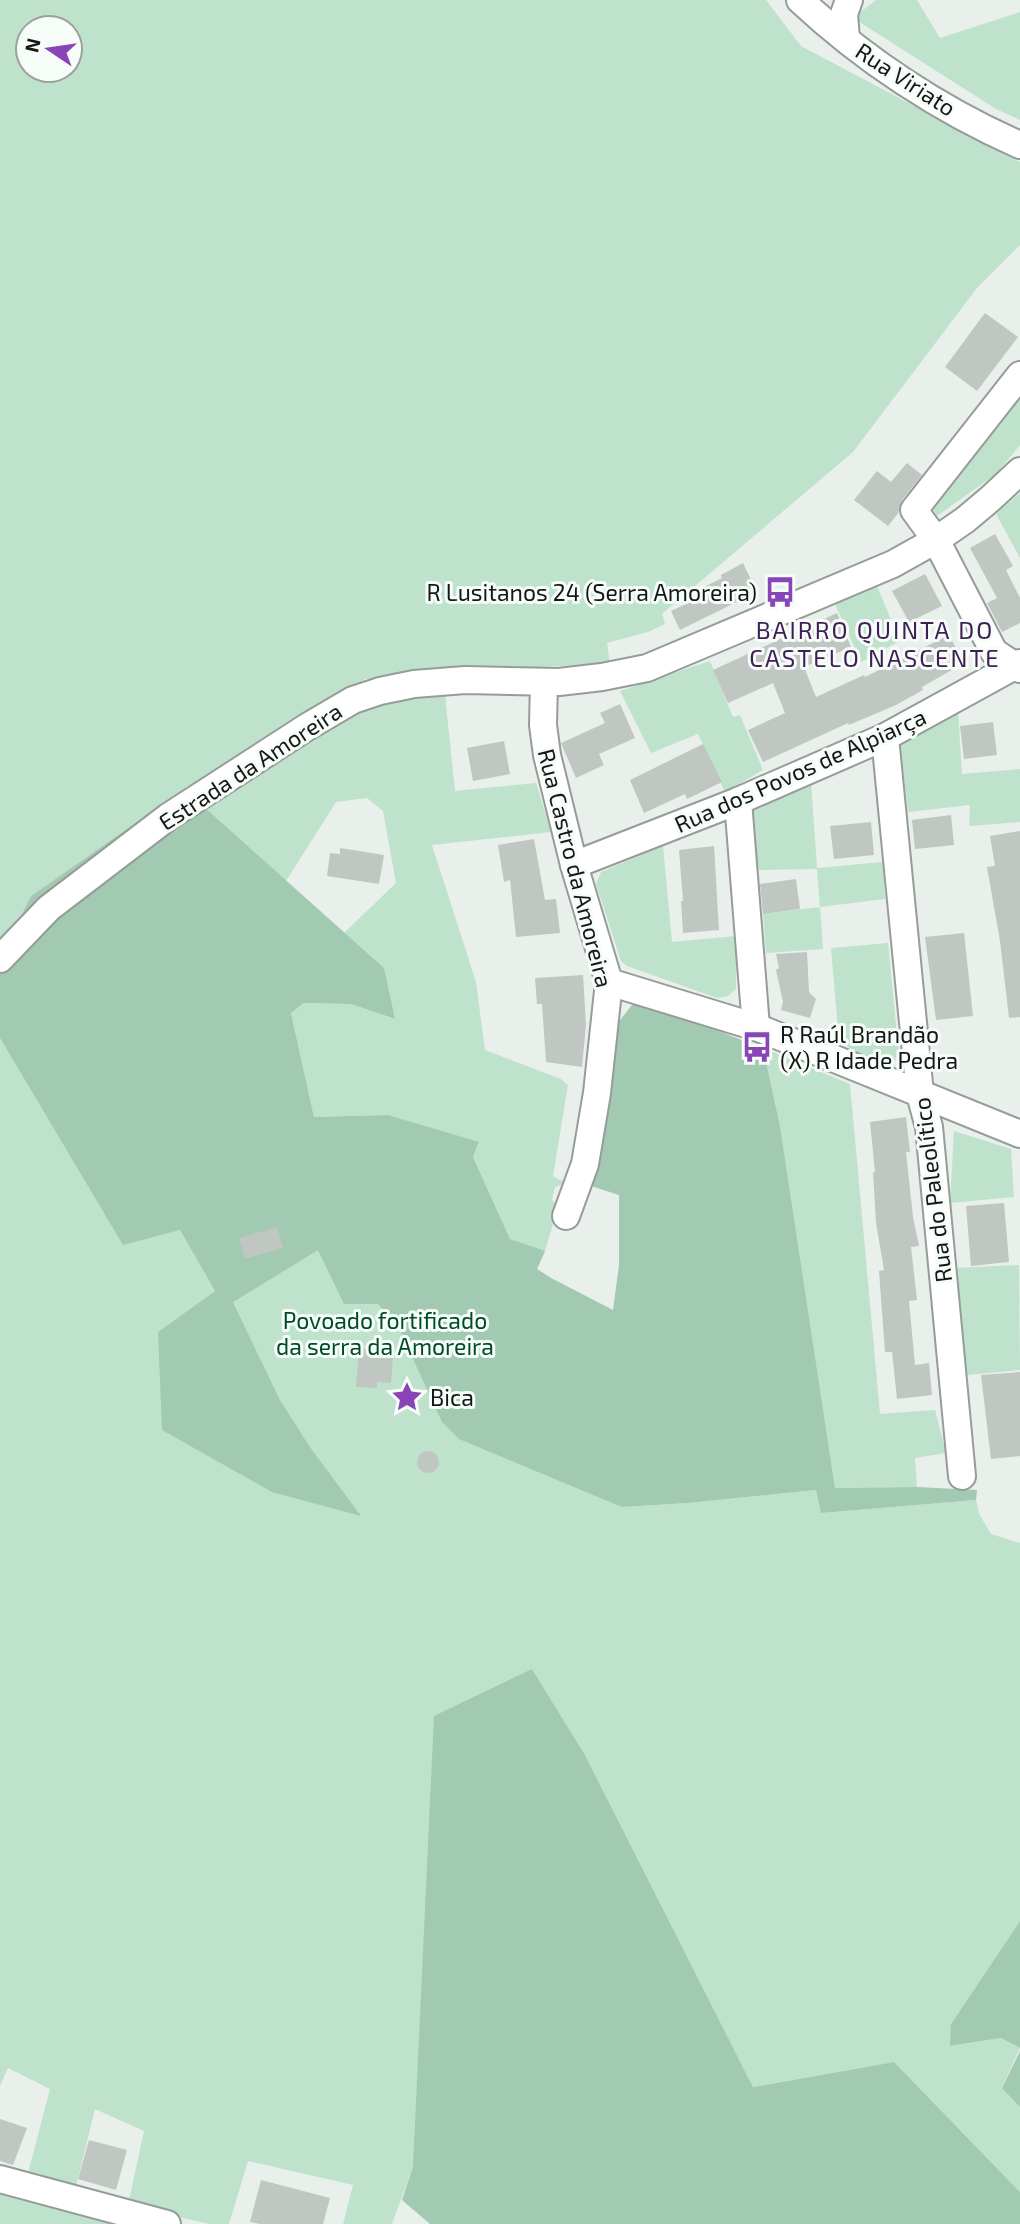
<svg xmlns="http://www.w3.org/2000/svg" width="1020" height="2224" viewBox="0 0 1020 2224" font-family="'Exo 2',sans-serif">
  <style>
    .green { fill: #bfe2cd; fill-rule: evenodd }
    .forest { fill: #a2c9b2 }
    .building { fill: #c0c6c2 }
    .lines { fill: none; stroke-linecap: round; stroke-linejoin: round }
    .minor-casing { stroke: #969c98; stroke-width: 30 }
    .minor { stroke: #fff; stroke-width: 26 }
    .labels { text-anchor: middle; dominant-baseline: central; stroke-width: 6; stroke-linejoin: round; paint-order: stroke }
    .street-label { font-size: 23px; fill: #151716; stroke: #f6fcf8 }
    .poi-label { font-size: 23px; fill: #151716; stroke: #f6fcf8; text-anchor: start }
    .park-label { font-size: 23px; fill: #004a2c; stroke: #f6fcf8 }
    .neighbourhood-label { font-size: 24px; letter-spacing: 2px; fill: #3f1e56; stroke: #f6fcf8 }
  </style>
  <rect width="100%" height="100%" fill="#e9efeb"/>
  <g class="green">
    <path d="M0,0H766L801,46L1020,162V245L977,288L853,452L662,614L665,624L648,632L607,643L610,664L444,671L365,679L184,789L31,896L0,957ZM28,28H70V70H28Z"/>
    <polygon points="876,0 917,0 940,38 1020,12 1020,120 996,109 853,18"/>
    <polygon points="1020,399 1020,445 996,474 937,516 932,507"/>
    <polygon points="1020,493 1020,558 996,514"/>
    <polygon points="877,586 900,641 861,662 835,604"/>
    <polygon points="710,661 733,717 740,715 763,770 725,792 698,734 651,753 620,691"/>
    <polygon points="445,695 455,791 536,783 551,832 432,845 476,982 485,1050 561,1079 568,1085 553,1176 565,1183 555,1187 552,1200 558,1207 545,1251 537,1268 622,1507 688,1503 816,1490 821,1513 976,1500 979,1514 991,1534 1020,1543 1020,1921 951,2024 951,2046 1001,2038 1020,2048 1002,2087 1020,2107 1020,2192 894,2062 753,2087 585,1755 532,1669 413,2167 392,2224 343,2224 353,2185 248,2161 229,2224 209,2224 128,2205 144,2131 95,2109 76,2186 28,2173 50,2089 8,2068 0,2086 0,1038 123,1244 180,1230 215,1291 158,1332 312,1450 280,1400 233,1302 204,1229 510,1239 473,1157 479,1143 388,1115 314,1117 291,1013 304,1003 351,1004 394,1019 384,968 344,933 396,883 383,811 367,798 336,802 286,881 206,809 333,721 397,698"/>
    <polygon points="958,711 962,774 1020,769 1020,822 969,826 970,805 908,812 900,744"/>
    <polygon points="811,782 817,868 883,862 885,899 820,907 823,949 766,953 763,914 820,907 817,869 759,870 750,819 755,808"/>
    <polygon points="663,846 672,942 736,936 736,989 728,996 717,998 627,966 621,961 596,884 601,872"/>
    <polygon points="888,943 899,1055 893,1063 880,1067 839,1041 831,948"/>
    <polygon points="763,1048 850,1084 880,1414 935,1410 946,1453 915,1458 917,1487 835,1488 780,1126"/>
    <polygon points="954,1131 1011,1149 1014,1197 950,1203"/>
    <polygon points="1019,1265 1020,1370 967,1375 955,1268"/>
    <polygon points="0,2189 122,2224 0,2224"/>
  </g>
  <g class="forest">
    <polygon points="184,789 384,968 395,1019 351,1004 304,1003 291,1013 314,1117 388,1115 479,1142 473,1157 510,1239 545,1251 537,1269 553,1279 613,1310 619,1265 619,1195 591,1186 617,1024 632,1005 647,1004 763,1048 780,1126 835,1488 917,1487 977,1490 976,1500 821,1513 816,1490 688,1503 622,1507 459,1439 442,1422 397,1324 378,1304 344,1304 318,1250 233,1302 280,1400 312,1450 361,1516 272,1492 162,1430 158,1332 215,1291 180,1230 123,1245 0,1038 0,957 31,896"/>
    <polygon points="532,1669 585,1755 753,2087 894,2062 1020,2192 1020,2224 430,2224 402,2200 413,2167 434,1716"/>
    <polygon points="1020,1921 1020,2048 1001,2038 950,2046 951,2024"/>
    <polygon points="1020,2051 1020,2107 1002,2088"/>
  </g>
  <g class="building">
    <polygon points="985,313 1018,337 977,391 945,367"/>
    <polygon points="907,463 922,475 902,500 899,512 888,526 854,500 877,471 891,482"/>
    <polygon points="995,534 1013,566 1006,570 1020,598 1020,623 1002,632 987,603 997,598 970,548"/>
    <polygon points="743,563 757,592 680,630 671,611 686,604 684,600 695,595 694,592 722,578 721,575"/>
    <polygon points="925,574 942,606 909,622 892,591"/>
    <polygon points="837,613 851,647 804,667 816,697 864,675 865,677 949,635 964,663 922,687 923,690 896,705 849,725 848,723 763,762 748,730 785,713 773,683 728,703 713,670"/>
    <polygon points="620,704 635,738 599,754 604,765 576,778 561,743 605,723 600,713"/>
    <polygon points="993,722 997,755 964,759 960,726"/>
    <polygon points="504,741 510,774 473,781 467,748"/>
    <polygon points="703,744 722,782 687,799 685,794 644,813 630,780"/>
    <polygon points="951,815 954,845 915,849 912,820"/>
    <polygon points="871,822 874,855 834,859 830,826"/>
    <polygon points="1020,831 1020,1017 1009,1018 1000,941 987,867 995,866 990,836"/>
    <polygon points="534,839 545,900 556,899 560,933 516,937 510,880 504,882 498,845"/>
    <polygon points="714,846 719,930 683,933 681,901 683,901 679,850"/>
    <polygon points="340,848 384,855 379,884 327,876 330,853 340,854"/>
    <polygon points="796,879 800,909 763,914 760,884"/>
    <polygon points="964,933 973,1016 936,1020 925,937"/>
    <polygon points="807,952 809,992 816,999 810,1018 781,1010 783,1002 776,970 779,968 776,954"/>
    <polygon points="583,975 586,1025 582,1067 546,1062 542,1004 537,1004 535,978"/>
    <polygon points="906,1117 910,1152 906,1152 913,1217 919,1246 911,1247 917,1300 909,1301 915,1365 929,1363 932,1395 897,1399 892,1352 885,1352 879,1271 884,1270 876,1223 873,1172 875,1172 870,1122"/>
    <polygon points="1004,1203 1009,1262 971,1266 966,1206"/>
    <polygon points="277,1227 283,1248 245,1259 239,1238"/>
    <polygon points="359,1348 379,1350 379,1358 393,1358 391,1383 377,1382 377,1388 356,1387"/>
    <polygon points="1020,1372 1020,1456 991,1459 981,1375"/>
    <circle cx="428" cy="1462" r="11"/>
    <polygon points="0,2119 27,2128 13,2165 0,2161"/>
    <polygon points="89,2140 127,2150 116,2190 78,2179"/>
    <polygon points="261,2180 330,2198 323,2224 260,2224 250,2222"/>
  </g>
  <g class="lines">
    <defs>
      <g id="minor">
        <path d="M800,0C863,59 940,110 1020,145"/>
        <polyline points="846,39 844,14 849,0"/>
        <polyline points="1020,375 914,510 936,540 994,652 1020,669"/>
        <polyline points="544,682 543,725 547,755 574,865 609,982 597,1093 585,1164 566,1216"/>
        <polyline points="885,737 920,1094 929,1127 962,1476"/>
        <polyline points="738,801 756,1027"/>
        <polyline points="574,865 738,801 885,737 1020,663"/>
        <polyline points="0,959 49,908 168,817 307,727 353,700 380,691 414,684 465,680 559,682 602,677 647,668 893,564 936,540 965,520 990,499 1020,471"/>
        <polyline points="609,982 756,1027 1020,1134"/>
        <polyline points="0,2179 167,2224"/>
      </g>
    </defs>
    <use href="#minor" class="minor-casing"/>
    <use href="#minor" class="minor"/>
  </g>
  <defs>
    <symbol id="bus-bare" viewBox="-9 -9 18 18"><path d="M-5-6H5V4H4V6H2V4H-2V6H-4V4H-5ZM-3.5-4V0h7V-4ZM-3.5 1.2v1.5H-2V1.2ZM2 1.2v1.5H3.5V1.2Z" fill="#8944b7" stroke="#f6fcf8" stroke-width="2.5" paint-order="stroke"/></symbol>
    <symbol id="sight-bare" viewBox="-9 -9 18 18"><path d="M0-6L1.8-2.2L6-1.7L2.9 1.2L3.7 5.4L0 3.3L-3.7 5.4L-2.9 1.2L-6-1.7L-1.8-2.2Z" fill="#8944b7" stroke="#f6fcf8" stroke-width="2.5" paint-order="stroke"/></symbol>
  </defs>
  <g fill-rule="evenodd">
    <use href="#bus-bare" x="758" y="570" width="44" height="44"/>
    <use href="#bus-bare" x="735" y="1025" width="44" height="44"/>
    <use href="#sight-bare" x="385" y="1375" width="44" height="44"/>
  </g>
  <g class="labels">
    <g class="street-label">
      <text transform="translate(906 79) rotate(33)">Rua Viriato</text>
      <text transform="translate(250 766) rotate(-33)">Estrada da Amoreira</text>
      <text transform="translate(800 770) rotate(-24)">Rua dos Povos de Alpiarça</text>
      <text transform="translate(576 868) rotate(76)">Rua Castro da Amoreira</text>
      <text transform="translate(932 1190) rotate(-97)">Rua do Paleolítico</text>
    </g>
    <g class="poi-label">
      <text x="757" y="592" text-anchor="end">R Lusitanos 24 (Serra Amoreira)</text>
      <text x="780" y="1034">R Raúl Brandão<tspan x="780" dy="26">(X) R Idade Pedra</tspan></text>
      <text x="430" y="1397">Bica</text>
    </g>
    <g class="park-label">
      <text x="385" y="1320">Povoado fortificado<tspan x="385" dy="26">da serra da Amoreira</tspan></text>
    </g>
    <g class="neighbourhood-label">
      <text x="875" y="629">BAIRRO QUINTA DO<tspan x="875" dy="28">CASTELO NASCENTE</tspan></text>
    </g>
  </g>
  <g transform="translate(49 49) rotate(283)"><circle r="33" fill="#f6fcf8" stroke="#9ca09e" stroke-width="2"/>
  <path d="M0-5L12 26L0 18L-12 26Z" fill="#8944b7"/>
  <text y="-10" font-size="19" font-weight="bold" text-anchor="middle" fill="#151716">N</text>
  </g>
</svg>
